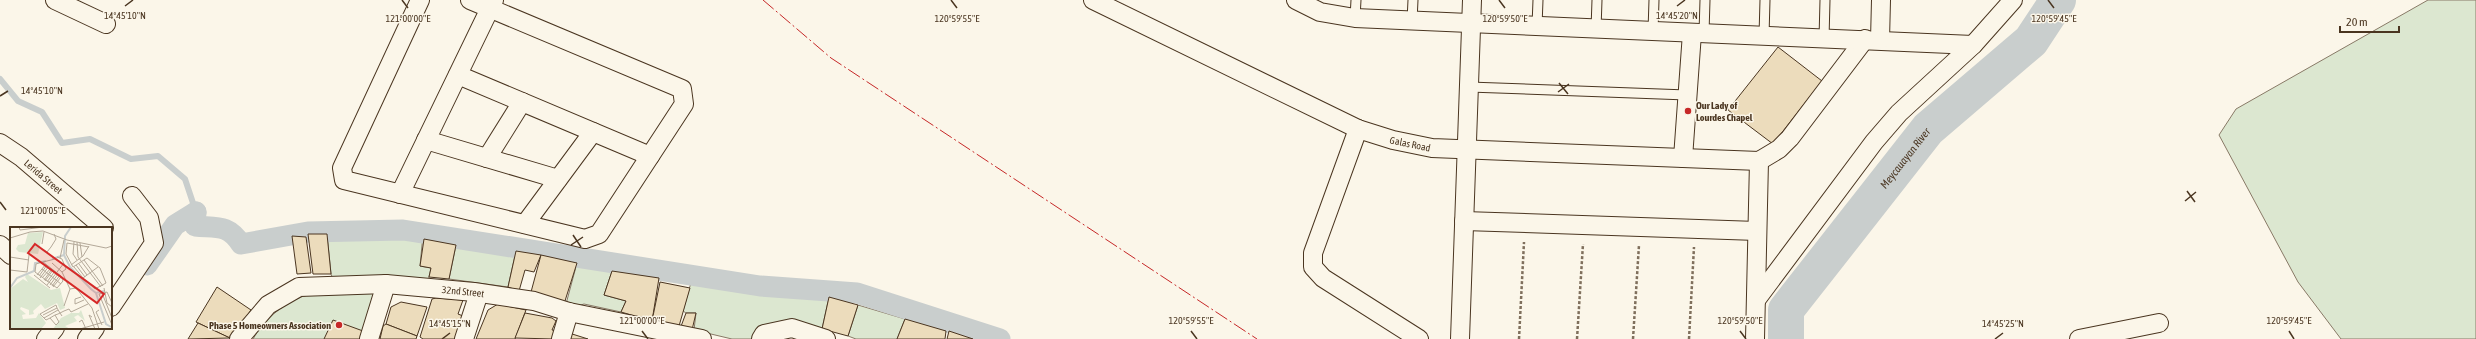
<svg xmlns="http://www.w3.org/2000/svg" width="2476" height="339" viewBox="0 0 2476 339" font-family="'Asap Condensed',sans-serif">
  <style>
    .green { fill: #dce7d0; stroke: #887966 }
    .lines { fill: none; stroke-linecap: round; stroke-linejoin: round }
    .stream { stroke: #c9cecd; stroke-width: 6 }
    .canal { stroke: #c9cecd; stroke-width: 21 }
    .river { stroke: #c9cecd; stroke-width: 36 }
    .building { fill: #ecdcbc; stroke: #4a3520 }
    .lane-casing { stroke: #4a3520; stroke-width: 11 }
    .street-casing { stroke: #4a3520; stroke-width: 20 }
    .path { stroke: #7f6f5c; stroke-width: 2.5; stroke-dasharray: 3 2; stroke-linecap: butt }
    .lane { stroke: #fbf6e9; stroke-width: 9 }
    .street { stroke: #fbf6e9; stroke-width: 18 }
    .power { stroke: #c62828; stroke-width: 1; stroke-dasharray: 14 3 2 3; stroke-linecap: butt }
    .ticks { fill: none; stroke: #4a3520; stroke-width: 1.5 }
    .poi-dot { fill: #c62828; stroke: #fbf6e9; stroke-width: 1.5 }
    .labels { text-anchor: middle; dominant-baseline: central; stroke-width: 3; stroke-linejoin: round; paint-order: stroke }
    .poi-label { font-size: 10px; font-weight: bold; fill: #4a3520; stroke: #fbf6e9; text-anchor: start }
    .street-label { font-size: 10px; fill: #4a3520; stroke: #fbf6e9 }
    .water-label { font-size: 11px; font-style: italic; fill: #4a3520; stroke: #fbf6e9 }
    .inset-river { fill: none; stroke: #c9cecd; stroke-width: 2 }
    .inset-road { fill: none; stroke: #b4a999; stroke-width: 1 }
    .view { fill: #d62828; fill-opacity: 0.15; stroke: #d62828; stroke-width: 2 }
    .inset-edge { fill: none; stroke: #4a3520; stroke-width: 2 }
    .ticks-label { font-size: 10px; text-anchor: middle; fill: #4a3520; stroke: #fbf6e9; stroke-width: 3; stroke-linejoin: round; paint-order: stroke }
  </style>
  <rect width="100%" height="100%" fill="#fbf6e9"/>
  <g class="green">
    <polygon points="2428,0 2476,0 2476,339 2341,339 2298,282 2219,135 2236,109"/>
    <polygon points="326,225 423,235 420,266 431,268 428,281 333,279 331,274"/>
    <polygon points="456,245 516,251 508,287 449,279"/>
    <polygon points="577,263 612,271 604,295 626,301 621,312 584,304 574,307 566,304"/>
    <polygon points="692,279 829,297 822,329 754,339 732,339 694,330 696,313 686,313 683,311"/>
    <path d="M378,292L360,339H253C263,321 281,305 301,297C312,292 362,293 378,292Z"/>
    <polygon points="858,305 905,319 897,339 856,339 848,336"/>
  </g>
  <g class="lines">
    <polyline class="stream" points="0,79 18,101 42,112 62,143 90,139 131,159 158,156 185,179 196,212"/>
    <g class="canal">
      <path d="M196,212L195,226C217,228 228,224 241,244L308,232L403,230L760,286L857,293L1000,339"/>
      <polyline points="147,265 175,225 196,212"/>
    </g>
    <path class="river" id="s1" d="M1786,339V310L1928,129L2031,41L2058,0"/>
  </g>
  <g class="building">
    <polygon points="1778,47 1822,81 1773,144 1728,110"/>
    <polygon points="308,234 327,234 331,274 313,274"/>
    <polygon points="292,236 306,237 311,273 297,274"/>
    <polygon points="424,239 456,245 449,279 429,277 431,268 420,266"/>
    <polygon points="516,251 541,255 534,272 525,270 519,291 508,287"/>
    <polygon points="541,255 577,263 564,304 531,292"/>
    <polygon points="612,271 659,278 652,321 621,312 626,301 604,295"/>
    <polygon points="660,282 690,288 679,326 652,321"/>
    <polygon points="217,287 251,310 232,339 196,322"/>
    <polygon points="829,297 858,305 848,336 822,329"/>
    <polygon points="436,298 463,300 458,314 463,316 456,335 458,335 456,339 423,339 420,337 432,299"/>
    <polygon points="401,302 427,307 417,336 386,324 391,307"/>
    <polygon points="498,304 526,310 515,339 476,339 488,310"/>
    <polygon points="525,313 552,318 556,321 552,330 558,331 555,339 515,338"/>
    <polygon points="686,313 696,313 692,330 680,329"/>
    <polygon points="905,319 946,331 945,339 897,339"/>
    <polygon points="333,320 363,331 360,339 324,339"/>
    <polygon points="198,323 230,338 188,339"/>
    <polygon points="386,324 417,336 416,339 380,339 383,326"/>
    <polygon points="949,331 973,339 947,339"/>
    <polygon points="569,333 588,339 567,339"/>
  </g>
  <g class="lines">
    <defs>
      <g id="lane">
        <polyline points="1355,18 1356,0"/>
        <polyline points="1412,21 1413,0"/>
        <polyline points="1537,26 1538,0"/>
        <polyline points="1596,29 1597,0"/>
        <polyline points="1653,31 1654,0"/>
        <polyline points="1704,33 1705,0"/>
        <polyline points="1764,36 1765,0"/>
        <polyline points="1824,39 1825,0"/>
        <polyline points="1469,87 1687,95"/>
      </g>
      <g id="street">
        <polyline points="55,0 106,24"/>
        <polyline points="420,0 342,168 344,180 585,239 599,234 684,104 682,89 470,0"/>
        <path id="s2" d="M1093,0L1358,129L1393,140L1432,148L1759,161L1779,149L1790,138L1865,39"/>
        <polyline points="1296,0 1320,12 1355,18 1973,45"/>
        <polyline points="1880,40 1881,0"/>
        <polyline points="458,75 650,156"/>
        <polyline points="1358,129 1313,253 1313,267 1323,278 1419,339"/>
        <polyline points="426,140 558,179"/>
        <path id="s3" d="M0,143L21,157L104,228"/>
        <polyline points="487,158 522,102"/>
        <polyline points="1683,158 1692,33"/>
        <polyline points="400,194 494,0"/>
        <polyline points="1464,221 1757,231"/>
        <polyline points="525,224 593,132"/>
        <polyline points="0,245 11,255"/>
        <polyline points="1756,300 1874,142 1899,113 1973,45 2013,0"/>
        <polyline points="111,307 154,243 149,218 132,196"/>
        <polyline points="46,339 55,328"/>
        <polyline points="87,339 95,328"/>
        <path id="s4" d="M239,339L268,305L299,287L386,284L474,292L534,301L569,312L702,339"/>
        <polyline points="369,339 386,284"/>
        <polyline points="464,339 479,293"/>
        <polyline points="561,339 569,312"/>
        <polyline points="761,339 764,334 792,328 826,339"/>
        <polyline points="1460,339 1472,0"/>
        <polyline points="1755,339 1759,161"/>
        <polyline points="2079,339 2159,323"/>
      </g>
    </defs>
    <use href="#lane" class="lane-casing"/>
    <use href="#street" class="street-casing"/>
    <g class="path">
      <polyline points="1519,339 1524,242"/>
      <polyline points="1577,339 1583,244"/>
      <polyline points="1633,339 1639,245"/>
      <polyline points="1689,339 1694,247"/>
    </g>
    <use href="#lane" class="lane"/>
    <use href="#street" class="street"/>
    <polyline class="power" points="763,0 831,58 1257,339"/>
  </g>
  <path class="ticks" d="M402,0L408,8M951,0L957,8M1499,0L1505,8M2048,0L2054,8M125,6L133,0M1677,6L1685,0M1559,83L1568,94M1558,92L1569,84M0,96L8,91M2187,191L2195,202M2185,201L2196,192M0,202L6,210M573,235L581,247M571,245L583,237M642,331L648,339M1191,331L1197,339M1740,331L1746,339M2289,331L2294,339M442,339L450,333M1995,339L2003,333"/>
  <g class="poi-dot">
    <circle cx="1688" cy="111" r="4"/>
    <circle cx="339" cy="325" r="4"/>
  </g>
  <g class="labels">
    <g class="poi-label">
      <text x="1696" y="105">Our Lady of<tspan x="1696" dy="12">Lourdes Chapel</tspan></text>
      <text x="331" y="325" text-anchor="end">Phase 5 Homeowners Association</text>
    </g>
    <g class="street-label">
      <text stroke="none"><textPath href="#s2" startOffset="349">Galas Road</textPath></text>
      <text stroke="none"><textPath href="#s3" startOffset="55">Lerida Street</textPath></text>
      <text stroke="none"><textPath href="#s4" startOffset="245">32nd Street</textPath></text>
    </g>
    <g class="water-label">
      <text stroke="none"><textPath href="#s1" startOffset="222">Meycauayan River</textPath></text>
    </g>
  </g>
  <g transform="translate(10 227)">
    <rect width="102" height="102" fill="#fbf6e9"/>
    <path d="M33,5L28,27L9,25L6,22L8,18L15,17L18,6ZM17,47L41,63L50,61L55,81L50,83L47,76L35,82L31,77L23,84L24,87L19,88V83L11,80L10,82L16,87L12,88L13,92L26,91L29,86L36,96L31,102H0V62L13,52L18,55L15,50ZM71,83L75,94L68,88L64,90L67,94L55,99L60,102H43L51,91L61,86H69Z" fill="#dce7d0"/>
    <path class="inset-river" d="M54,28L60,40L81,62L86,66L94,64M42,32L54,28L55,9L61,0M0,61L7,51L24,44L25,36L36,34M86,66L96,97L101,100"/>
    <path class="inset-road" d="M9,0L10,3L33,0M0,11L20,5L33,4L57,13L96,21L102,19M64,15L63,27L67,33M67,15L68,30L91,60M70,16L72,30M32,17L34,5M34,23L37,25L41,20L46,12L44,7M0,30L19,33M47,30L52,32L56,42L52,45M50,31L54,13M77,31L63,40L56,27L57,16L79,20M74,33L93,59M33,35L51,49L53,54L47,61L25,45L26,37L29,36L45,32M42,36L52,45L60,62M69,37L77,48M61,38L73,29L79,19M66,38L75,50M64,40L73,51L88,40M32,42L51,57M0,43L17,45L19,28M24,48L40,61M27,48L36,37M29,49L37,38M30,51L39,39M32,51L41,41M73,51L85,62L96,56L90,41L77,31M34,53L42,42M35,54L43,43M37,55L45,44M37,58L54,36M40,58L48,47M42,59L50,48M43,60L51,50M94,61L97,76L102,80M60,62L66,61L82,81L89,102M92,66L102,91M71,70L65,72V77L74,73M102,76L97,65L89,67L102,98M54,79L60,62M89,83L86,85L92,98M33,88L47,81M52,89L50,86L47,81L46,78L30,87L36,93L40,91L45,88L48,87L54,84L59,82L61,85L78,77M82,90L79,88L85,102M34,91L48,83M40,91L46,98L49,95L45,88M69,95L72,93L76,102M70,102L94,95"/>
    <path class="view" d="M25,17L94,67L87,76L18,26Z"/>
    <rect width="102" height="102" class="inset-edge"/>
  </g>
  <g class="ticks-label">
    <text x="125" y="19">14°45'10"N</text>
    <text x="1677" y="19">14°45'20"N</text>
    <text x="408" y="22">121°00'00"E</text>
    <text x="957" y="22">120°59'55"E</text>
    <text x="1505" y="22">120°59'50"E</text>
    <text x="2054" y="22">120°59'45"E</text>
    <text x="42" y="94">14°45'10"N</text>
    <text x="43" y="214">121°00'05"E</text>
    <text x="642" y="324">121°00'00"E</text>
    <text x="1191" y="324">120°59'55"E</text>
    <text x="1740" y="324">120°59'50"E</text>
    <text x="2289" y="324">120°59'45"E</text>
    <text x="450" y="327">14°45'15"N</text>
    <text x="2003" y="327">14°45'25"N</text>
  </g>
  <path d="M2340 26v6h59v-6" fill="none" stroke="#4a3520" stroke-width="2"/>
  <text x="2346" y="26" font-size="12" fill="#4a3520" stroke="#fbf6e9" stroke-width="3" paint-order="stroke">20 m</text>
</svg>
